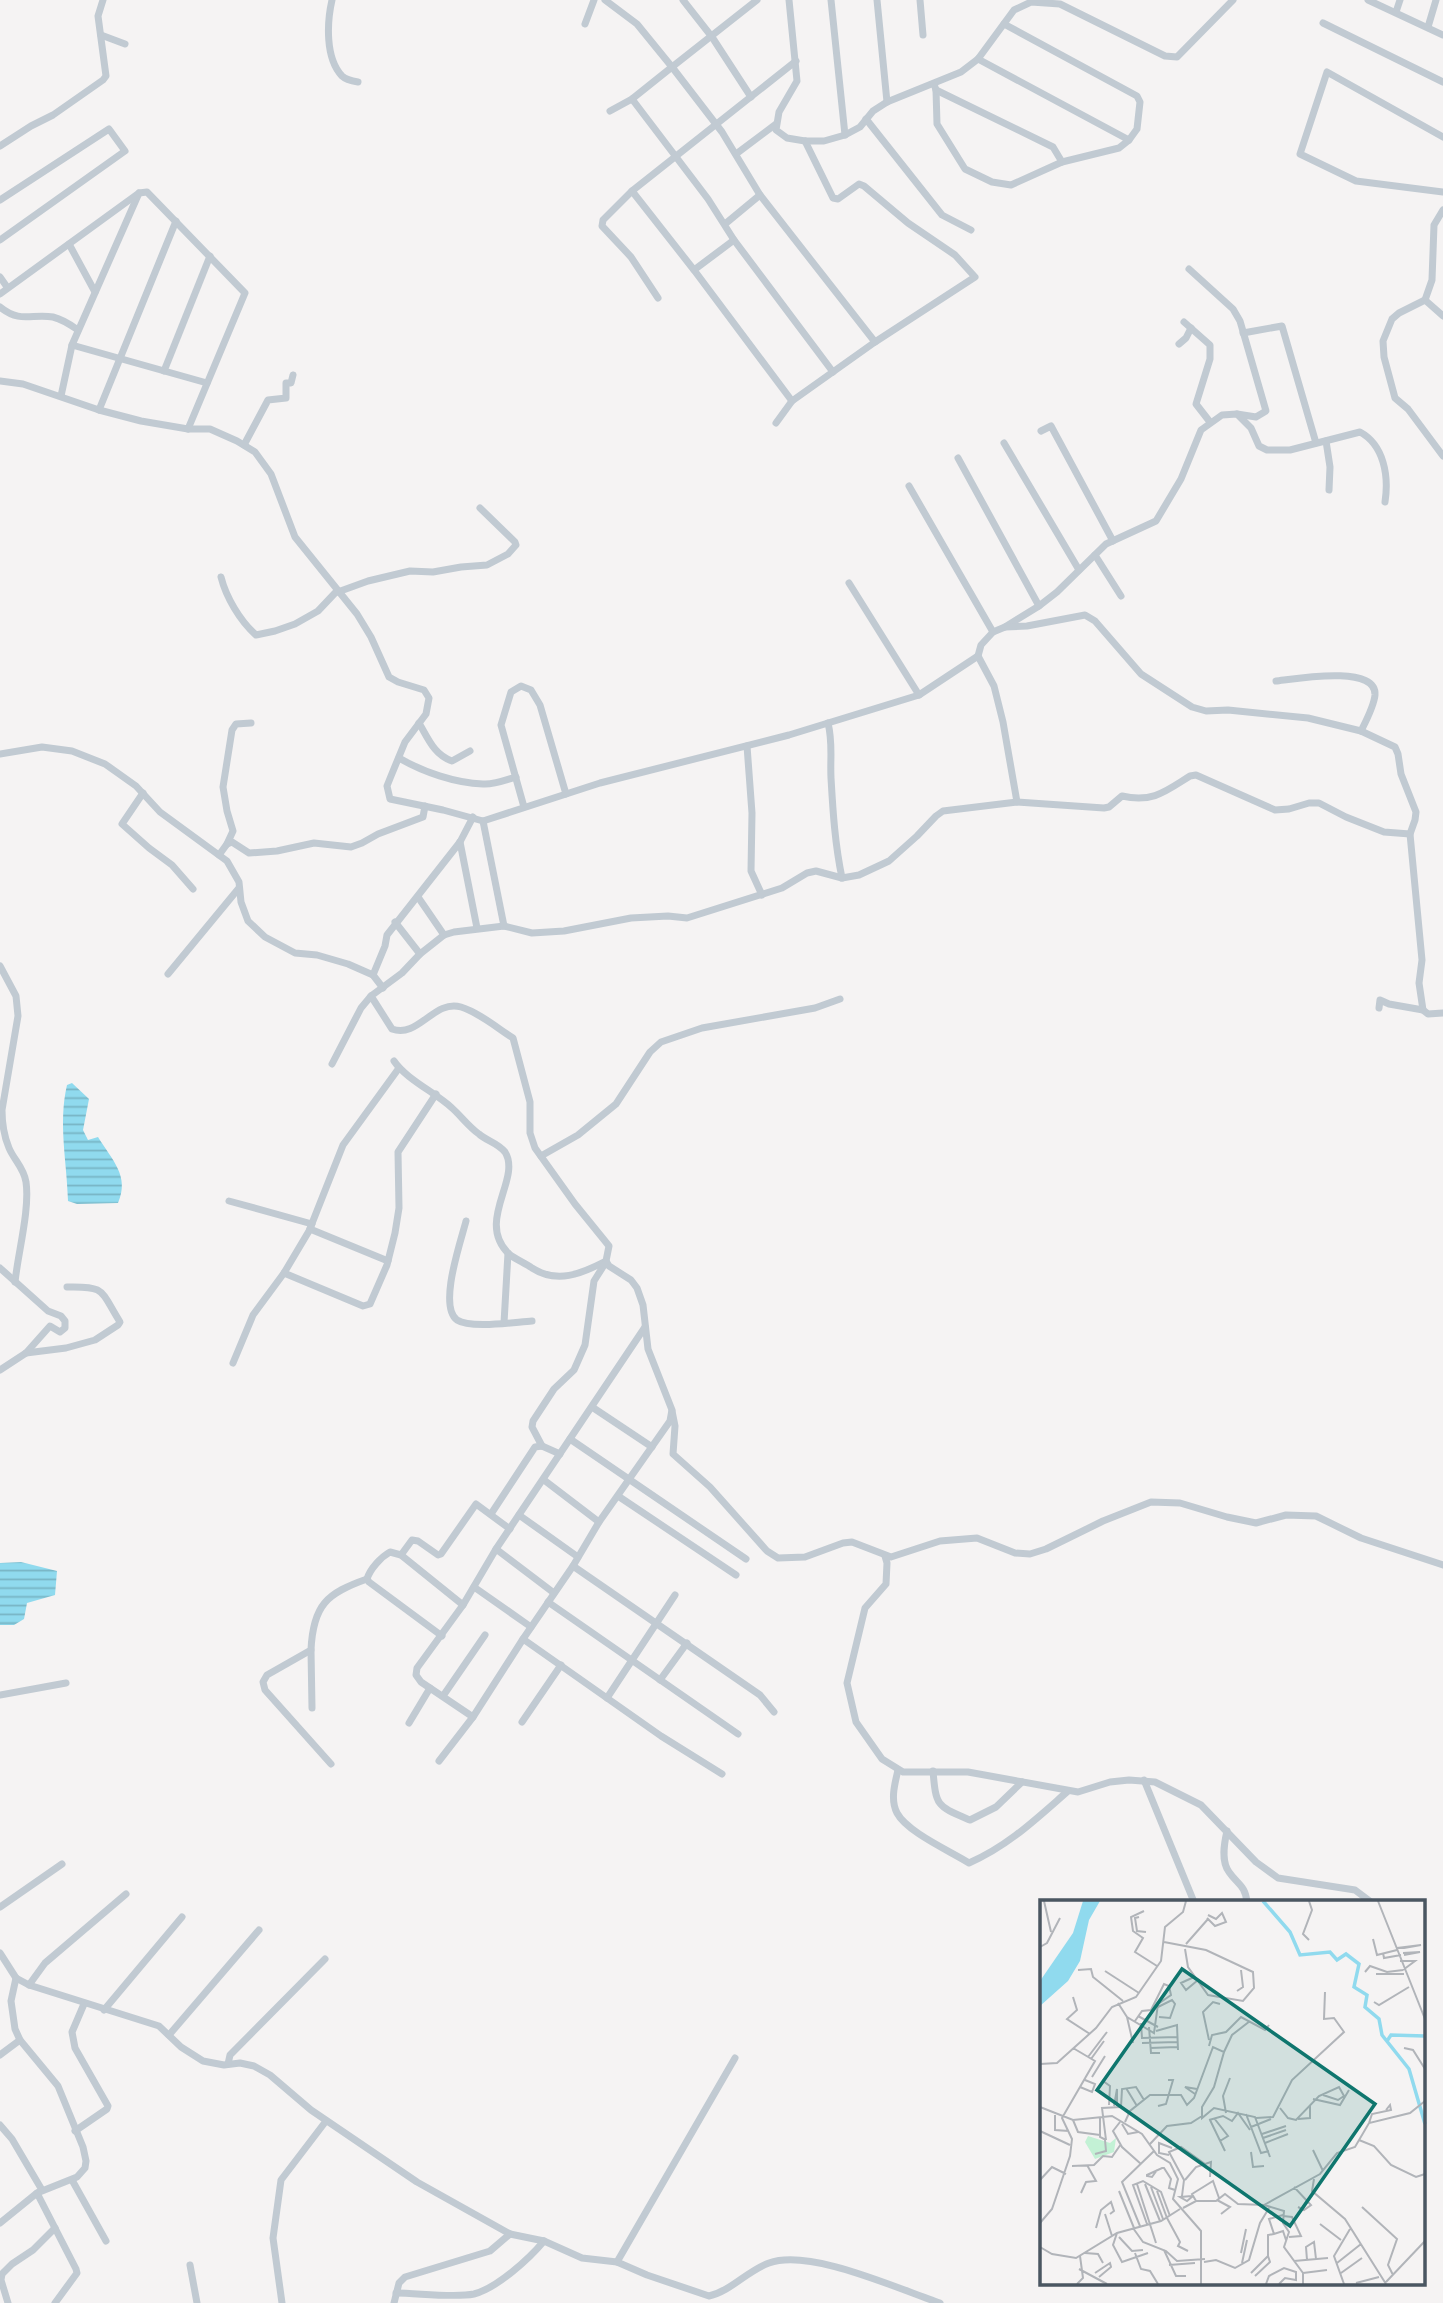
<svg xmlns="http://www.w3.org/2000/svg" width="1443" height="2303" viewBox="0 0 1443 2303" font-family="Arial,sans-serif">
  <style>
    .water { fill: url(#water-rules) }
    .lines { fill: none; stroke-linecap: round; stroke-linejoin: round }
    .minor { stroke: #c1cad2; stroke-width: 7 }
    .inset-river { fill: none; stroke: #90daee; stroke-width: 3.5 }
    .inset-road { fill: none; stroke: #b1b4b9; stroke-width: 2 }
    .view { fill: #0f766e; fill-opacity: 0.15; stroke: #0f766e; stroke-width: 3.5 }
    .inset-edge { fill: none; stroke: #4a5661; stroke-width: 3.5 }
  </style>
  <defs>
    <pattern id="water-rules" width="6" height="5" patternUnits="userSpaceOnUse" patternTransform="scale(1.75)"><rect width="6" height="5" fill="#90daee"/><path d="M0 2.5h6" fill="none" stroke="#78b4c4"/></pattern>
  </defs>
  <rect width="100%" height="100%" fill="#f5f3f3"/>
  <g class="water">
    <path d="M72,1083L89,1099L83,1130L88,1140L98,1137C112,1160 130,1176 118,1203L77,1204L68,1201C67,1162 58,1123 67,1085Z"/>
    <polygon points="21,1562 57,1571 55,1595 27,1603 24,1619 14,1625 0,1625 0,1563"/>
  </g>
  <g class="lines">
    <g class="minor">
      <path d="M332,0C327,22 325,58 342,76C346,80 352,81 358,82"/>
      <polyline points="605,0 637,24 672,67 632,99 610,111"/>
      <polyline points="683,0 712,37 751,97"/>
      <polyline points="757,0 672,67 722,132 760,195 875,342"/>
      <polyline points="789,0 797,81 779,112 776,130 787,138 805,141 824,141 845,135 860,127 873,111 887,102 961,72 978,59 1014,10 1031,2 1060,4 1165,56 1177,57 1233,0"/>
      <polyline points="831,0 845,135"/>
      <polyline points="877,0 887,102"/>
      <polyline points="920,0 923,35"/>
      <polyline points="1368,0 1443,35"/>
      <polyline points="1396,12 1400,0"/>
      <polyline points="1323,23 1443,82"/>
      <polyline points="585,24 594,0"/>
      <polyline points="1428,27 1436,0"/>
      <polyline points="101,35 125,44"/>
      <polyline points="978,59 1129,140"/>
      <polyline points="934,84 936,90 937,124 965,169 992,182 1011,185 1062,162 1119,148 1129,140 1137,129 1140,102 1137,96 1004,24"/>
      <polyline points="936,90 1053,147 1062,162"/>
      <polyline points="632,99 708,199 734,240 833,372"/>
      <polyline points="866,119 942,215 971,230"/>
      <polyline points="1443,137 1327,72 1300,154 1356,181 1443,192"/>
      <polyline points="0,146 31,126 53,115 103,80 106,76 98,16 103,0"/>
      <polyline points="736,154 776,124"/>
      <polyline points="632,191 694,270 792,401"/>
      <polyline points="0,200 109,129 125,151 0,240"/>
      <polyline points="1443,210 1434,225 1432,280 1425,300 1399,313 1392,319 1383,341 1384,357 1395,398 1408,409 1443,456"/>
      <polyline points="725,224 760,195"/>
      <polyline points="69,244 95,292"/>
      <polyline points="1189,269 1233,309 1240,321 1266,411 1256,417 1237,414"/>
      <polyline points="694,270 734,240"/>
      <polyline points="0,277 7,287"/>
      <polyline points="0,294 139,193 147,192 245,293 188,429"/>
      <polyline points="658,298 631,257 602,226 603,220 632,191 796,61"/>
      <polyline points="1425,300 1443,316"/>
      <path d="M0,307C21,324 32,313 53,317C61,319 71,325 78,330"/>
      <polyline points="1184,322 1210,345 1210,359 1196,404 1210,422"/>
      <polyline points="1243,333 1282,326 1316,443"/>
      <polyline points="1179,344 1186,338 1191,328"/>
      <polyline points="72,345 207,383"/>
      <polyline points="164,371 210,256"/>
      <path d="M0,381L23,384L99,410L141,421L188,429H210L237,441L255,452L271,474L295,537L357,614L371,637L389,677L398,682L424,690L429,698L426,714L405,742L391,776L387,786L390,799L443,810L483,821L600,783L789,735L919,695L978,656L994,686L1003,722L1017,802L943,811L936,816L917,836L889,861L859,875L842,878L816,871L807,873L782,888L687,918L668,916L631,918L564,931L532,933L504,926L454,932L444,935L420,954L402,973L371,996L392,1029C418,1039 434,999 461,1007C480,1013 497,1028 513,1038L530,1102V1133L535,1148L575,1204L605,1241L609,1246L606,1261L609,1266L631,1280L637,1288L643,1305L648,1349L672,1410L670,1421L599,1522L573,1566L523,1639L473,1717L439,1761"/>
      <polyline points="61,396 72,345 139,193"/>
      <polyline points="99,410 176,221"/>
      <polyline points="776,423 792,401 875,342 975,277 955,255 908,223 864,186 859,184 838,199 833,198 805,141"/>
      <polyline points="1041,431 1051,426 1113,541"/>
      <polyline points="1326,441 1330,467 1329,490"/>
      <polyline points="1004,443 1079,570"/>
      <polyline points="244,445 268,400 286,398 286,383 291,383 293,375"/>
      <polyline points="958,458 1039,606"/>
      <polyline points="909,486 993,632"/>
      <polyline points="1095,555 1121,596"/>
      <path d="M221,577C226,597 240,621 256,635L275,631L295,624L318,611L335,593L368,581L410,571L433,572L461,567L487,565L508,554L516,545L515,542L480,508"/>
      <polyline points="849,583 919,695"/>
      <path d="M1005,627L1039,606L1057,592L1106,544L1156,521L1181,479L1201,430L1222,415L1237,414L1251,428L1259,446L1267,450H1290L1360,432C1384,445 1389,476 1385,502"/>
      <polyline points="978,656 981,645 993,632 1005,627 1027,626 1085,615 1095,621 1141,674 1192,707 1206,711 1228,710 1308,718 1361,731 1395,747 1398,754 1401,774 1416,812 1415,820 1410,834 1422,960 1419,983 1423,1010 1428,1014 1443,1013"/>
      <path d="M1276,681C1294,679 1377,664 1375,695C1374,706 1366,721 1361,731"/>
      <path d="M419,723C428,738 434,755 452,761L470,751"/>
      <path d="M828,723C833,743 830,758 831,778C833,813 835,844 842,878"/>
      <polyline points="747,746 752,813 751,871 762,895"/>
      <polyline points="0,754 42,747 72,751 105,764 136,786 160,812 227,861 239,882 241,902 248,921 265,937 295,953 317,955 348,964 373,975 383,988"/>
      <path d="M399,758C423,772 455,783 483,784C493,785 506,780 516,777"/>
      <polyline points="143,793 122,824 149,848 172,865 193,889"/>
      <path d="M1017,802L1104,808L1109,807L1122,796C1153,803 1166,791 1190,776L1196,775L1275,810L1289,809L1309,803H1319L1346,817L1384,832L1410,834"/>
      <polyline points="524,807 501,725 511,692 521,686 531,690 540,705 566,794"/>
      <polyline points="483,821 504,926"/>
      <polyline points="460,842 477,928"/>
      <polyline points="227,844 233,831 227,811 223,787 232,730 236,724 251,723"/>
      <polyline points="219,855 227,844 232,842 249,853 277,851 314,843 351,847 362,843 378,834 423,817 425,806"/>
      <polyline points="418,897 444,935"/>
      <polyline points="395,922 420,954"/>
      <path d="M0,966L16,996L18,1016L2,1110C2,1122 4,1136 9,1148C14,1160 24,1168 26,1182C30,1209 18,1253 15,1282"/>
      <polyline points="168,974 239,888"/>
      <polyline points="373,975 385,946 387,935 460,842 473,817"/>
      <polyline points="1379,1008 1380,1000 1389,1004 1423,1010"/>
      <path d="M394,1061C406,1079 436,1093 452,1108C461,1116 469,1127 479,1134C487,1141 498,1143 505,1152C522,1179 475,1221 509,1254C515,1259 525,1263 532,1268C557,1284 581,1274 606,1261"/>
      <polyline points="332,1064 361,1008 371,996"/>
      <polyline points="541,1156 578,1135 616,1104 650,1052 661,1042 702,1028 815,1008 840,999"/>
      <polyline points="229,1201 312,1224"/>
      <path d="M466,1221C461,1241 438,1306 457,1320C471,1329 515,1322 532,1321"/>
      <polyline points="310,1229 388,1261"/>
      <polyline points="0,1268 48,1311 61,1316 65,1321 65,1328 60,1332 50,1326 26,1353 0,1370"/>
      <polyline points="284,1273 363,1306 370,1304 387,1265 395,1233 399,1208 398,1152 436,1094"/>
      <polyline points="504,1323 508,1253"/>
      <path d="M26,1353L66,1348L95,1340L118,1325L120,1322C100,1290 106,1286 67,1287"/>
      <polyline points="233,1363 253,1315 284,1273 309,1231 343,1145 399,1068"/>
      <polyline points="592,1407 652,1447"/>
      <polyline points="672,1411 675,1426 673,1454 710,1487 767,1551 778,1558 805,1557 843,1543 852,1542 891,1557 940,1541 977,1538 1015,1553 1030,1554 1046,1549 1103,1521 1151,1502 1180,1503 1227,1517 1256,1523 1286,1515 1316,1516 1361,1538 1443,1565"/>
      <polyline points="570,1439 746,1559"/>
      <polyline points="542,1446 532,1427 533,1421 554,1389 574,1370 585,1345 594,1281 606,1262"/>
      <polyline points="544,1480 599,1522"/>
      <polyline points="618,1496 736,1575"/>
      <polyline points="491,1514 535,1447 542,1446 560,1454"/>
      <polyline points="519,1515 578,1557"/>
      <polyline points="496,1549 554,1593"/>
      <polyline points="401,1555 412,1540 418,1541 438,1555 441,1554 476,1504 510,1529"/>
      <polyline points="885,1556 887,1563 886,1584 865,1608 847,1683 856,1722 882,1759 903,1772 968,1772 1078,1792 1110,1782 1129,1780 1155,1782 1201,1805 1256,1862 1278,1878 1355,1890 1371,1902"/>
      <polyline points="573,1566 760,1695 774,1712"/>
      <polyline points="474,1587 531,1627"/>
      <polyline points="548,1602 738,1734"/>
      <path d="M442,1636L369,1582L367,1579C370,1569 381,1557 390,1552L401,1555L463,1605"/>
      <polyline points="523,1639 661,1736 722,1774"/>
      <polyline points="311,1650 312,1708"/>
      <polyline points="660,1680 687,1643"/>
      <polyline points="0,1695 66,1683"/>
      <polyline points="443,1696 485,1635"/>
      <polyline points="607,1698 675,1595"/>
      <polyline points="473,1717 421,1682 416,1675 417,1668 463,1605 496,1549 645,1327"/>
      <polyline points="522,1722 561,1665"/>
      <polyline points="409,1723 430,1688"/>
      <path d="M331,1764L265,1690L263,1682L267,1675L311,1650C313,1605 327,1593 367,1579"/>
      <path d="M898,1770C895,1783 890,1800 897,1813C907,1832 950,1851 969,1863C1008,1846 1036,1819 1068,1791"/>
      <path d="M933,1771C936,1807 937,1806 970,1820L996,1807L1022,1782"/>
      <polyline points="1144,1780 1194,1902"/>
      <path d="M1227,1831C1224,1844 1221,1861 1229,1872C1238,1885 1245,1885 1247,1902"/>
      <polyline points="0,1907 62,1864"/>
      <path d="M0,1953L16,1978L29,1985L159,2026L181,2047L203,2061L224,2065L240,2063L254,2066L270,2075L311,2110L417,2182L510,2234L544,2241L582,2258L617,2262L647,2275L709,2296C731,2291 747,2271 769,2263C810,2248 898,2289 940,2303"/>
      <polyline points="29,1985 45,1963 126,1894"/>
      <polyline points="104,2010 182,1917"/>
      <polyline points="169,2035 259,1930"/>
      <polyline points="0,2055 20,2040"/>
      <polyline points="228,2064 230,2055 325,1959"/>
      <polyline points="0,2125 12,2139 42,2190"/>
      <polyline points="75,2131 107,2109 108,2106 75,2048 72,2032 84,2004"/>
      <polyline points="72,2180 106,2241"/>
      <polyline points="37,2193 76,2269 77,2273 55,2303"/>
      <polyline points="0,2223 37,2193 77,2177 85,2168 86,2161 83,2147 58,2086 20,2040 15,2029 11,2001 16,1978"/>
      <polyline points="617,2262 735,2058"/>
      <polyline points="190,2265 197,2303"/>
      <path d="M396,2293C417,2293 454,2298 474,2294C497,2288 529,2259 544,2241"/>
      <polyline points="8,2303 1,2280 2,2274 12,2264 33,2250 55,2228"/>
      <polyline points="282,2303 273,2238 281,2180 326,2121"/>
      <polyline points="394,2303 399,2283 405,2277 490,2251 510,2234"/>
    </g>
  </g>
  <g transform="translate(1040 1900)">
    <rect width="385" height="385" fill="#f5f3f3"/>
    <path d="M48,236L70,243L76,238L74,252L55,259L45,242Z" fill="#c3f1d5"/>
    <path d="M43,1H60L49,20L40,61L28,81L0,106V81L33,33Z" fill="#90daee"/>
    <path class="inset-river" d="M223,1L250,32L260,55L290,52L297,60L306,54L319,64L314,87L327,95L325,107L339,119L342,135L369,169L385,224M347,141L351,135L385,136"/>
    <path class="inset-road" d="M4,1L11,32M338,1L385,119M104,11L91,17L93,31L103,38L95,52L117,66M99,17L95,18L97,31L106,32M167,18L175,26L186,22L182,13L176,19L168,15M333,39L337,55L357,50M269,40L263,34L272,10L269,1M124,42L166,50L213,72L214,88L203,101L168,95L148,67L145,49M146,44L168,19M0,47L7,43L20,18M357,48L381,45L364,48M343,53L344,58L361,55M363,53L380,52L364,55M360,61H375L363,70M38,70L51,69L53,77L83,101M65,71L99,93M325,72L330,66L347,72L363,70M336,74H364M154,77L141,83L146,90L158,80M197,91L203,87L201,70M33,97L37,110L27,119L50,134M334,102L339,105L369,87M78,103L87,117L114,133L118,104L131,95L129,86L124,84L111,110L102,111L95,121M118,107L132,100L135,104L130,118L119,117M98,116L118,127M87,117L93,143M101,123L102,138L137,137M109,127L111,153H120M116,131L137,125L138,150M169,140L163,112L173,102L180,104M102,143L137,142M169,146L172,135L186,132L201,117L225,130L229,125M110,148L137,147M364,148L373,150L385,169M184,152L192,135L210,121M48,157L67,132M51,159L64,141M0,164L17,163L56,128L72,107L96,97L121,61L125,27L143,12L146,1M52,177L65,156M63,181L70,186L69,205M40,187L52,192L55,184L45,180M86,188L97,206M155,194L145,187L157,189M273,199L300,205L309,190M74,206L77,189V206M118,206L126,204L133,180H128M0,207L33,220L72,216L102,234L117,255L130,263L138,279L133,299L161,331V384M81,207L82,189L96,187L104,200M240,208L248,218L256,220L279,196L299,187L304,196L298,200L283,195M186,213L183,196L190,178M206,214L221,253L229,251M15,215V230L29,231M60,218V237L66,240M174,218L188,236L180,241M216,218L233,217L252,180L304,132L294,118L284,119L285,92M258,219L270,218V206M33,220L38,232L60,235M169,220L183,216L192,221L198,213L210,230M170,220L185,251M80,222L73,231L82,247L101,264M85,222L90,211L110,195H141L147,205L154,198L173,147L184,152L174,187L162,207V218L174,208L215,217L230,257M329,223L332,214L351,210L350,205L346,210M82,224L88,234L98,232M211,227L231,219M0,231L30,245M222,234L246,226M223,238L246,230M66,240L62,208L81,207M319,240L334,246L351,265L376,277L385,274M225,243L248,234M110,244L127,226L151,223L162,216M273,250L283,271M211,252L213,267L224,266M55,254L66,251L65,240M129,255L119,253V243L132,248M32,266L54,265L63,256L72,257L81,244M117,270L112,277L107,276V275L122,268H124L131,279L129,288L135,290M274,279L272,291L305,319L346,384M0,280L12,267L26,274M145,280L156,267L171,262L170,277M97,284L116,343M105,284L120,321M111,287L123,319M254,287L271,305L264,310L258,307M79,291L94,328M117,291L127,318M41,293L46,282L56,281L47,265M142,296L144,280L129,252L141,247L165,264M152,296L140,297L147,301L153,296M177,300L190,307L181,314M156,301L152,294L173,281L179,298M224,305L244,311L243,323L249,332L244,347L263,373V384M322,307L357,339L348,365L353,375M143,308L156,301H176L185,294L198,304L224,305L280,274L297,253L315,247L329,223L370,213L385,201M65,314L72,336M243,315L229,319L234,334L243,331L246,340M243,316L252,317L261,336L249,337M127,318L140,342L138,346L148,351M0,323L12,309L30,256L32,239L22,218L55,161L33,148M107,324L93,285L103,281L121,292L130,316M280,324L301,340M100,326L82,282L114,251M56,328L61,310L71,302L74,311L70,314M93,328L103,342L126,351L137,361L165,359M77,333L73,345L82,362L108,353M79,337L92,351L103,350M0,347L12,354L36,358L77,333L121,321L140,309M124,350L136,376H146M45,353L58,354L63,363M95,353L101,369L110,371L118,384M201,353L206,329M267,360L266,347L274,342L276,359M254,361L288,358M164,362L176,360L195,368L209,360L220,323L229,308M202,363L207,340M297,363L321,344M129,365L155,363M39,369L67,384M55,373L70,363L71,367L59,377M211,373L228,356V335L234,334M263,373L287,370M301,373L322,358M215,376L230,362L228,356M346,382L385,341M316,383L339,377M37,384L43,378L40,356M226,384L229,376L244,368L256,372V380L245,378L239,384M304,384L294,356L310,329"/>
    <path class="view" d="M142,69L335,204L250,326L57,190Z"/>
    <rect width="385" height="385" class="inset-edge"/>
  </g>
</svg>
